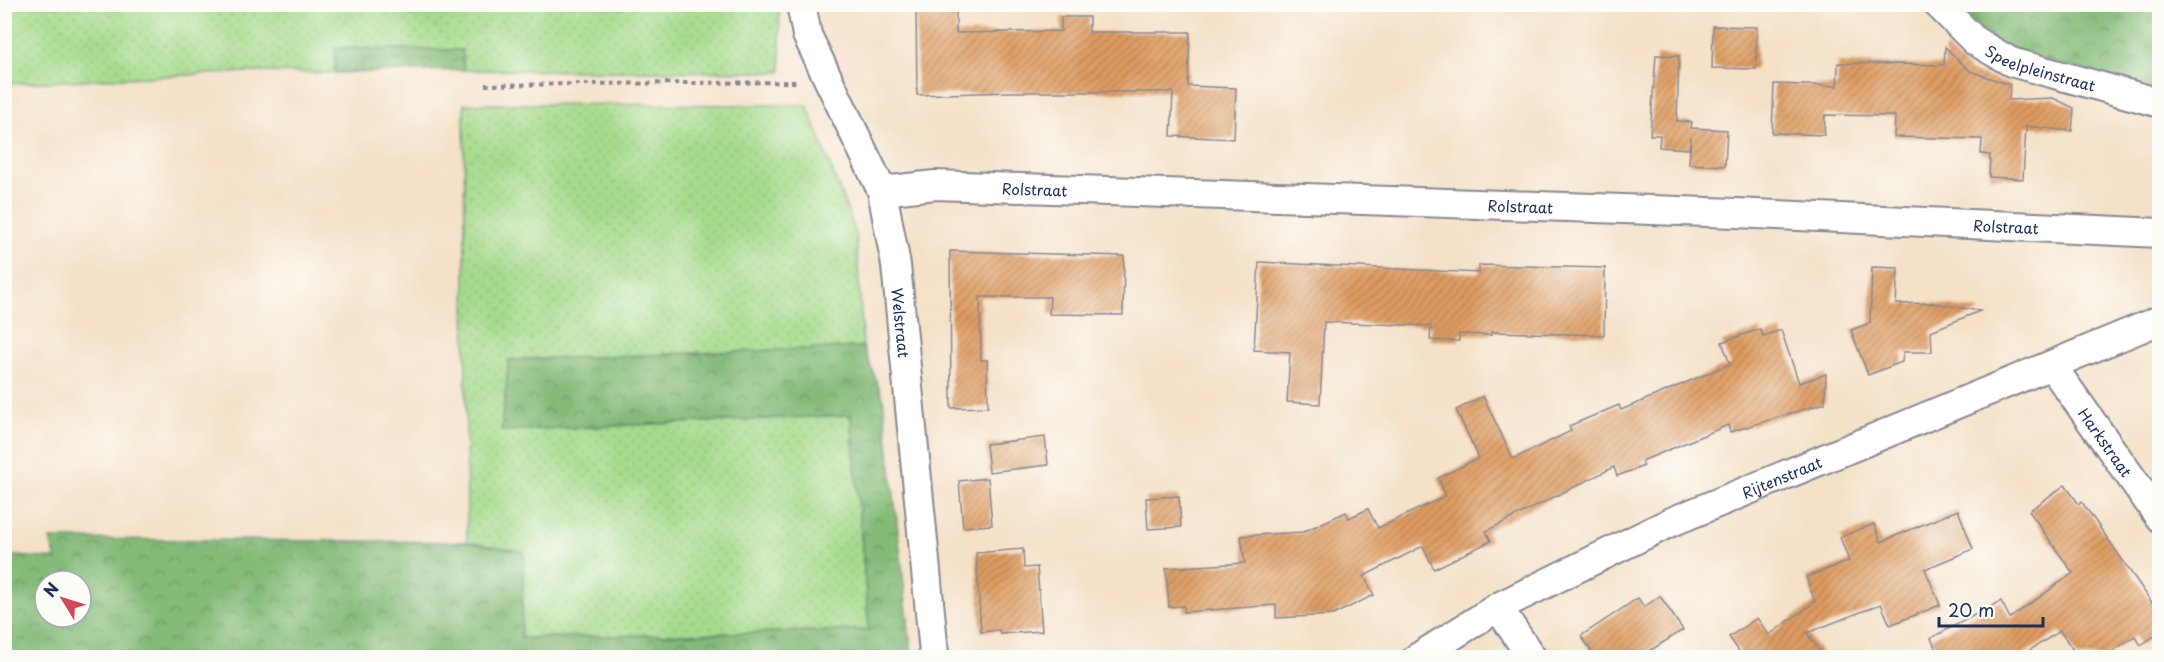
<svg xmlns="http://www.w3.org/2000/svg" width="2164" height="662" viewBox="0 0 2164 662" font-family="'Playpen Sans',sans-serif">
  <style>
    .green { fill: url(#green-dots); stroke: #608575; stroke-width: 1.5 }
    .forest { fill: url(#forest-crowns); stroke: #50756b; stroke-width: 1.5; fill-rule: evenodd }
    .building { fill: url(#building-hatch) }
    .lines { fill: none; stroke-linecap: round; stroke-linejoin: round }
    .street-casing { stroke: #888892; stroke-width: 32 }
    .path { stroke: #888892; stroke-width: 4; stroke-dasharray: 4.5 4.5; stroke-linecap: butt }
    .street { stroke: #fff; stroke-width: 28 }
    .labels { text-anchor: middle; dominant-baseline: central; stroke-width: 6; stroke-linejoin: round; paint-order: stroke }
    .street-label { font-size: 15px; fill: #1b2f5e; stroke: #fdfcf7 }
  </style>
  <defs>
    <pattern id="green-dots" width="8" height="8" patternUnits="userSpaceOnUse" patternTransform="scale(1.5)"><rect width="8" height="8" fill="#a6db8c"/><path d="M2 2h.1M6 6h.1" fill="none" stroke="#8ebc7b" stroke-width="1.8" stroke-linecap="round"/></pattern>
    <pattern id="forest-crowns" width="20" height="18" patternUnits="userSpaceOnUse" patternTransform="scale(1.5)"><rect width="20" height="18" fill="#84bb78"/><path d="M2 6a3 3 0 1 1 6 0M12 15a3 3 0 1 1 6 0" fill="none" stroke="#6b9866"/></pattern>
    <pattern id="building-hatch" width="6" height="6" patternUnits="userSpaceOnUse" patternTransform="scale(1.5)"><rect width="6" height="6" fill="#de9c61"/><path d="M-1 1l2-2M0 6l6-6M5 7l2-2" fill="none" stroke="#b38053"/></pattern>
  </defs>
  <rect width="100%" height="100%" fill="#fdfcf7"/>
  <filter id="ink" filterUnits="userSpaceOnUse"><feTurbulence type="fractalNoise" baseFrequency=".0167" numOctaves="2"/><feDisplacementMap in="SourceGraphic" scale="12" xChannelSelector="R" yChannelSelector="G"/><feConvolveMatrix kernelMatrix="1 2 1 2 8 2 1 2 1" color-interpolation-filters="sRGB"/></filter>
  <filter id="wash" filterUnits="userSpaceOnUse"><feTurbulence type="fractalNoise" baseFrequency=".008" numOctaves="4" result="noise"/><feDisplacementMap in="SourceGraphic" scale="24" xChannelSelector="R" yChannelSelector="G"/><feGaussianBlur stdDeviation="1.35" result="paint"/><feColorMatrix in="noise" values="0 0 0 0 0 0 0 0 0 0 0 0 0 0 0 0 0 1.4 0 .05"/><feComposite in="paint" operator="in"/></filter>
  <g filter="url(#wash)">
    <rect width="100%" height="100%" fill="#f4e1c7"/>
    <g class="green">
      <polygon points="4,5 779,5 781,72 464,70 462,50 335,48 335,73 248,72 5,84"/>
      <polygon points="464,104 807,105 856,233 863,347 510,360 502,431 851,415 869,630 520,638 524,552 467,542"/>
    </g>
    <g class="forest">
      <polygon points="1955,5 2159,5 2159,90 2013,52 1980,30"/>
      <polygon points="335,48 462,50 464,70 335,73"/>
      <path d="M863,347L883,398L912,657H5V555L56,559L50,539L467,542L524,552L521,638L869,630L851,415L501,431L509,360ZM45,581H81V617H45Z"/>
    </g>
    <g id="blocks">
      <g class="building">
        <polygon points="956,8 956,33 1061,31 1061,17 1089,17 1089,32 1190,32 1188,86 1236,88 1234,139 1171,136 1173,92 1011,92 917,95 916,9"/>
        <polygon points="1713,26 1757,27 1756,69 1712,68"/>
        <polygon points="1945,47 1970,71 2010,85 2009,100 2053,98 2074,108 2072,131 2026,126 2023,179 1989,177 1990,155 1981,154 1982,139 1894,137 1895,116 1825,115 1824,135 1772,133 1774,84 1837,86 1838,63 1944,65"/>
        <polygon points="1656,55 1679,56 1677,121 1692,122 1691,128 1727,130 1725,166 1689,164 1691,137 1689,149 1659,147 1660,135 1650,135"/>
        <polygon points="950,251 1124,256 1123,315 1049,314 1050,297 980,297 981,360 987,360 988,407 951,408"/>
        <polygon points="1259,262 1479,273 1479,265 1605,268 1604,335 1491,332 1491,335 1459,334 1459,341 1430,340 1431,326 1324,322 1320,404 1287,402 1290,352 1254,350"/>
        <polygon points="1872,267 1898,268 1896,304 1933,303 1980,311 1931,331 1932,352 1903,352 1902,362 1868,375 1851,330 1870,323"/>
        <polygon points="1760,329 1763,336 1781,330 1799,383 1826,374 1825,403 1730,432 1728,425 1642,461 1644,466 1617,476 1614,467 1486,531 1491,541 1434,569 1423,546 1364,576 1374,595 1333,615 1276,618 1276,605 1184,612 1184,606 1169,607 1166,568 1245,563 1241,536 1303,532 1346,512 1349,518 1368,509 1378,528 1446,496 1438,478 1479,458 1456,410 1483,396 1513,459 1571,431 1569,426 1619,405 1621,410 1730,364 1722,342"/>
        <polygon points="1045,437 1048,465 989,472 986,444"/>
        <polygon points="988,478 992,525 963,527 959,481"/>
        <polygon points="2065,485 2079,504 2082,502 2160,614 2160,632 2141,645 2135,636 2104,657 2078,657 2060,631 2019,657 1939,657 1931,638 2001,601 2010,618 2073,573 2029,511"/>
        <polygon points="1179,496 1181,527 1148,529 1146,498"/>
        <polygon points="1958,510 1973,549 1925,569 1940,605 1890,625 1881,604 1807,633 1824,657 1736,657 1741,654 1729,637 1757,618 1769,635 1815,602 1806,577 1849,561 1840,537 1874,524 1881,542"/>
        <polygon points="1023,549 1024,568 1037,567 1042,631 1000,634 999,630 981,632 976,553"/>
        <polygon points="1660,596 1683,630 1640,657 1595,657 1581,636 1638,598 1644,607"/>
      </g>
    </g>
  </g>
  <g filter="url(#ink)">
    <use href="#blocks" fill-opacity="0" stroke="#888892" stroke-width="1.5"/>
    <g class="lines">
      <defs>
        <g id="street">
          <path id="s1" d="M801,4L807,35L882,191L896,265L934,653L936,658"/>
          <path id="s2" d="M1938,4L1975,41L2011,62L2160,103"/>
          <path id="s3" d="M882,191L935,185L1736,213L2160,233"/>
          <path id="s4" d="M2052,366L2160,518"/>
          <polyline points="1498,607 1532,658"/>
          <path id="s5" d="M1417,658L1498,607L1669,523L2160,320"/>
        </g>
      </defs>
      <use href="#street" class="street-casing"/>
      <polyline class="path" points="485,85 796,82"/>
      <use href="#street" class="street"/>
    </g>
  </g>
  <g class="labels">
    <g class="street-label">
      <text stroke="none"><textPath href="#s2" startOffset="124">Speelpleinstraat</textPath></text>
      <text stroke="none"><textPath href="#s3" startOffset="153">Rolstraat</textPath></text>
      <text stroke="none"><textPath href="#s3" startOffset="639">Rolstraat</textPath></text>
      <text stroke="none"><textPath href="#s3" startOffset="1125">Rolstraat</textPath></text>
      <text stroke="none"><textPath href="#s1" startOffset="338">Welstraat</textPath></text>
      <text stroke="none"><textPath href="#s4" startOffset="93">Harkstraat</textPath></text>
      <text stroke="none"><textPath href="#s5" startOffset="408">Rijtenstraat</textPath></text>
    </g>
  </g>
  <rect width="2164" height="662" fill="none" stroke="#fdfcf7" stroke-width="24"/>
  <g transform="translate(63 599) rotate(308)"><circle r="28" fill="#fdfcf7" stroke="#a3aaba" stroke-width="1.5"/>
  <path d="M0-4.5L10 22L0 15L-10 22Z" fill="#d1495b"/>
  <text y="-9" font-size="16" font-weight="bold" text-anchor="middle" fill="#1b2f5e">N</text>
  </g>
  <path d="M1939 617v9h104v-9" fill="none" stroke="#1b2f5e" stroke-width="3"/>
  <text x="1948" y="617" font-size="18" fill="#1b2f5e" stroke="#fdfcf7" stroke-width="4.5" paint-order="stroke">20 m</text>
</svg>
